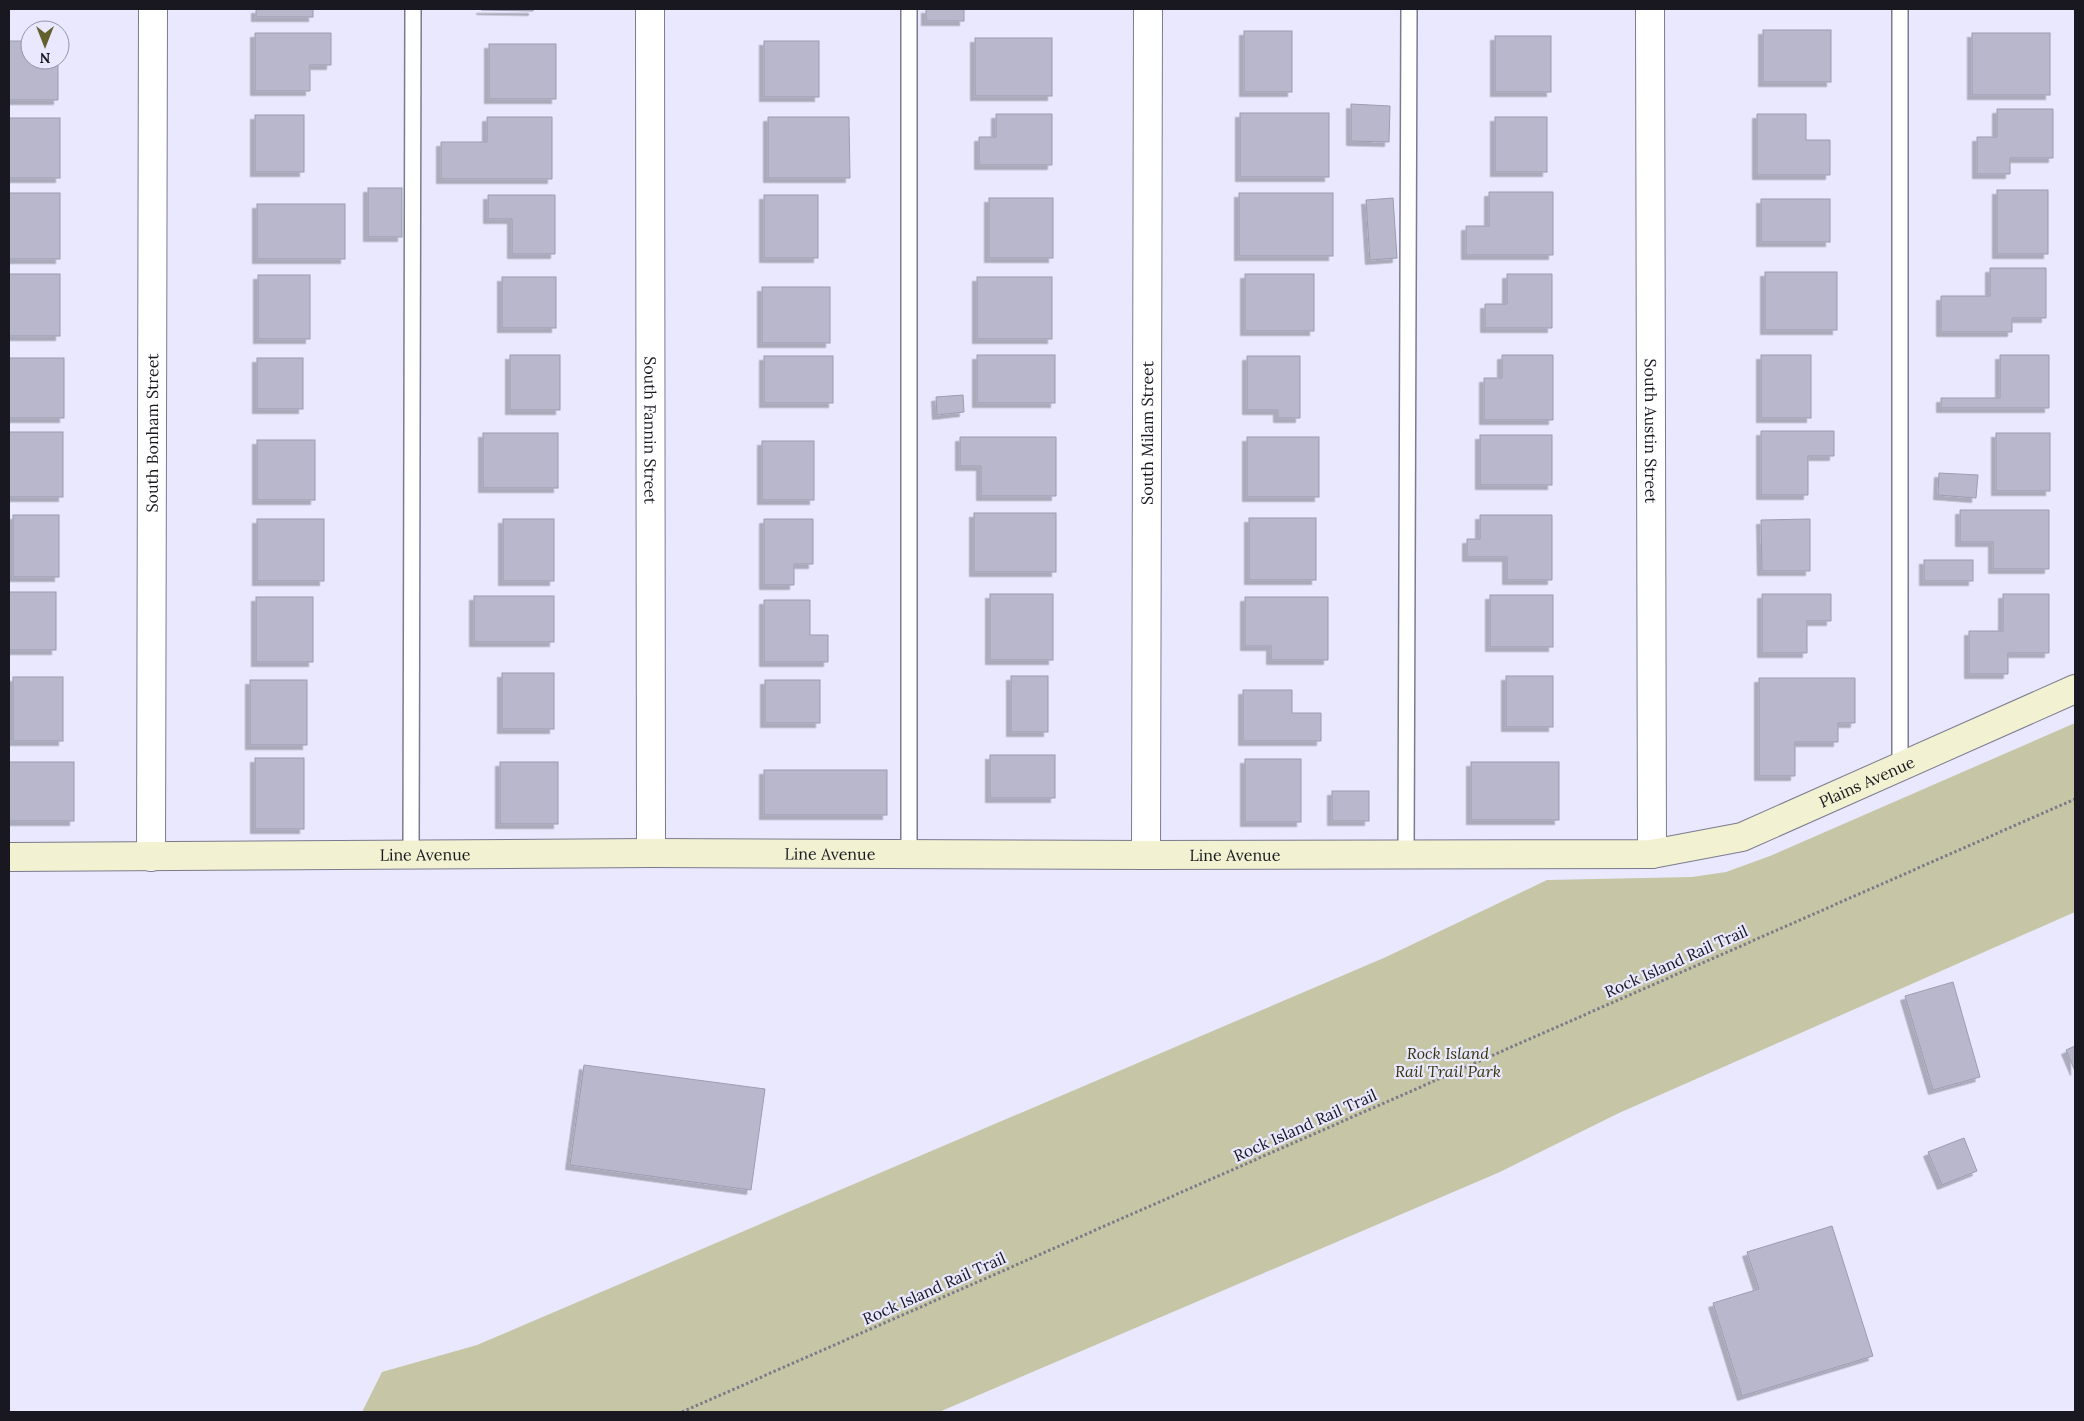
<svg xmlns="http://www.w3.org/2000/svg" width="2084" height="1421" viewBox="0 0 2084 1421" font-family="Lora,serif">
  <style>
    .green { fill: #c6c6a6 }
    .building { fill: #b8b7cb; stroke: #9d9cb0; filter: url(#shadow) }
    .lines { fill: none; stroke-linecap: round; stroke-linejoin: round }
    .lane-casing { stroke: #7c7b8e; stroke-width: 18 }
    .street-casing { stroke: #7c7b8e; stroke-width: 30 }
    .secondary-casing { stroke: #7c7b8e; stroke-width: 30 }
    .path { stroke: #7c7b89; stroke-width: 3; stroke-dasharray: 2.5 2.5; stroke-linecap: butt }
    .lane { stroke: #fff; stroke-width: 15 }
    .street { stroke: #fff; stroke-width: 28 }
    .secondary { stroke: #f2f1d1; stroke-width: 28 }
    .labels { text-anchor: middle; dominant-baseline: central; stroke-width: 4.5; stroke-linejoin: round; paint-order: stroke }
    .street-label { font-size: 16px; fill: #191820; stroke: #e9e8fe }
    .park-label { font-size: 16px; font-style: italic; fill: #353409; stroke: #e9e8fe }
  </style>
  <defs>
    <filter id="shadow"><feDropShadow dx="-4.5" dy="4.5" stdDeviation="0" flood-color="#0004"/></filter>
  </defs>
  <rect width="100%" height="100%" fill="#e9e8fe"/>
  <polygon class="green" points="2075,723 2075,912 1619,1113 1500,1172 939,1412 362,1412 382,1372 477,1345 1386,957 1547,880 1692,877 1726,872 1770,856"/>
  <g class="building">
    <rect x="256" y="9" width="57" height="8"/>
    <polygon points="481,9 533,9 533,11 481,10"/>
    <rect x="926" y="9" width="38" height="12"/>
    <rect x="1763" y="30" width="68" height="52"/>
    <rect x="1244" y="31" width="48" height="61"/>
    <polygon points="255,33 331,33 331,65 310,65 310,91 255,91"/>
    <rect x="1972" y="33" width="78" height="62"/>
    <rect x="1495" y="36" width="56" height="56"/>
    <rect x="975" y="38" width="77" height="58"/>
    <polygon points="9,41 30,41 30,60 58,60 58,100 9,100"/>
    <rect x="764" y="41" width="55" height="56"/>
    <rect x="489" y="44" width="67" height="55"/>
    <polygon points="1351,104 1390,106 1389,142 1351,141"/>
    <polygon points="1997,109 2053,109 2053,158 2010,158 2010,174 1977,174 1977,137 1997,137"/>
    <rect x="1240" y="113" width="89" height="64"/>
    <polygon points="996,114 1052,114 1052,165 979,165 979,137 996,137"/>
    <polygon points="1757,114 1806,114 1806,140 1830,140 1830,175 1757,175"/>
    <rect x="255" y="115" width="49" height="57"/>
    <polygon points="487,117 552,117 552,179 441,179 441,142 487,142"/>
    <polygon points="768,117 849,117 850,178 768,178"/>
    <rect x="1495" y="117" width="52" height="55"/>
    <rect x="9" y="118" width="51" height="60"/>
    <rect x="368" y="188" width="34" height="49"/>
    <rect x="1997" y="190" width="51" height="64"/>
    <polygon points="1489,192 1553,192 1553,255 1466,255 1466,226 1489,226"/>
    <rect x="9" y="193" width="51" height="66"/>
    <rect x="1239" y="193" width="94" height="63"/>
    <polygon points="488,195 555,195 555,254 512,254 512,219 488,219"/>
    <rect x="764" y="195" width="54" height="63"/>
    <rect x="989" y="198" width="64" height="60"/>
    <polygon points="1393,198 1397,258 1370,260 1366,200"/>
    <rect x="1761" y="199" width="69" height="43"/>
    <rect x="257" y="204" width="88" height="55"/>
    <polygon points="1990,268 2046,268 2046,318 2012,318 2012,332 1941,332 1941,296 1990,296"/>
    <rect x="1765" y="272" width="72" height="58"/>
    <rect x="9" y="274" width="51" height="62"/>
    <rect x="1245" y="274" width="69" height="57"/>
    <polygon points="1507,274 1552,274 1552,328 1485,328 1485,304 1507,304"/>
    <rect x="258" y="275" width="52" height="64"/>
    <rect x="502" y="277" width="54" height="51"/>
    <rect x="977" y="277" width="75" height="62"/>
    <rect x="762" y="287" width="68" height="56"/>
    <rect x="510" y="355" width="50" height="55"/>
    <rect x="977" y="355" width="78" height="48"/>
    <polygon points="1502,355 1553,355 1553,420 1484,420 1484,378 1502,378"/>
    <rect x="1761" y="355" width="50" height="63"/>
    <polygon points="2000,355 2049,355 2049,408 1941,408 1941,398 2000,398"/>
    <rect x="764" y="356" width="69" height="47"/>
    <polygon points="1247,356 1300,356 1300,418 1278,418 1278,410 1247,410"/>
    <rect x="9" y="358" width="55" height="60"/>
    <rect x="257" y="358" width="46" height="51"/>
    <polygon points="963,395 964,412 937,415 936,397"/>
    <polygon points="1761,431 1834,431 1834,456 1808,456 1808,495 1761,495"/>
    <rect x="9" y="432" width="54" height="65"/>
    <rect x="483" y="433" width="75" height="55"/>
    <rect x="1996" y="433" width="54" height="58"/>
    <rect x="1480" y="435" width="72" height="50"/>
    <polygon points="960,437 1056,437 1056,496 981,496 981,466 960,466"/>
    <rect x="1247" y="437" width="72" height="60"/>
    <rect x="257" y="440" width="58" height="60"/>
    <rect x="762" y="441" width="52" height="59"/>
    <polygon points="1939,473 1978,475 1976,498 1938,495"/>
    <polygon points="1960,510 2049,510 2049,569 1993,569 1993,542 1960,542"/>
    <rect x="974" y="513" width="82" height="59"/>
    <rect x="13" y="515" width="46" height="62"/>
    <polygon points="1480,515 1552,515 1552,580 1507,580 1507,557 1467,557 1467,539 1480,539"/>
    <rect x="1249" y="518" width="67" height="62"/>
    <rect x="257" y="519" width="67" height="62"/>
    <rect x="503" y="519" width="51" height="62"/>
    <polygon points="764,519 813,519 813,564 794,564 794,585 764,585"/>
    <polygon points="1810,519 1810,571 1762,571 1761,520"/>
    <rect x="1924" y="560" width="49" height="21"/>
    <rect x="9" y="592" width="47" height="58"/>
    <rect x="990" y="594" width="63" height="66"/>
    <polygon points="1762,594 1831,594 1831,621 1807,621 1807,653 1762,653"/>
    <polygon points="2003,594 2049,594 2049,653 2008,653 2008,674 1969,674 1969,631 2003,631"/>
    <rect x="1490" y="595" width="63" height="52"/>
    <rect x="474" y="596" width="80" height="46"/>
    <rect x="256" y="597" width="57" height="65"/>
    <polygon points="1245,597 1328,597 1328,660 1271,660 1271,646 1245,646"/>
    <polygon points="764,600 810,600 810,635 828,635 828,662 764,662"/>
    <rect x="502" y="673" width="52" height="56"/>
    <rect x="1011" y="676" width="37" height="56"/>
    <rect x="1506" y="676" width="47" height="51"/>
    <rect x="13" y="677" width="50" height="64"/>
    <polygon points="1759,678 1855,678 1855,723 1838,723 1838,742 1795,742 1795,776 1759,776"/>
    <rect x="250" y="680" width="57" height="65"/>
    <rect x="765" y="680" width="55" height="43"/>
    <polygon points="1243,690 1292,690 1292,713 1321,713 1321,741 1243,741"/>
    <rect x="990" y="755" width="65" height="43"/>
    <rect x="255" y="758" width="49" height="71"/>
    <rect x="1245" y="759" width="56" height="63"/>
    <rect x="9" y="762" width="65" height="59"/>
    <rect x="500" y="762" width="58" height="62"/>
    <rect x="1471" y="762" width="88" height="58"/>
    <rect x="764" y="770" width="123" height="45"/>
    <rect x="1332" y="791" width="37" height="30"/>
    <polygon points="1953,982 1980,1077 1933,1090 1905,996"/>
    <polygon points="2075,1046 2075,1071 2066,1050"/>
    <polygon points="584,1065 765,1089 751,1190 570,1165"/>
    <polygon points="1964,1138 1977,1171 1942,1185 1928,1152"/>
    <polygon points="1832,1226 1873,1356 1742,1396 1713,1303 1759,1289 1747,1252"/>
  </g>
  <g class="lines">
    <defs>
      <g id="lane">
        <polyline points="909,9 909,854"/>
        <polyline points="1900,767 1900,9"/>
        <polyline points="411,855 413,9"/>
        <polyline points="1406,855 1409,9"/>
      </g>
      <g id="street">
        <path id="s1" d="M650,9L651,853"/>
        <path id="s2" d="M1650,9L1652,854"/>
        <path id="s3" d="M1146,855L1148,9"/>
        <path id="s4" d="M151,857L153,9"/>
      </g>
      <g id="secondary">
        <path id="s5" d="M9,857L651,853L1146,855L1652,854L1742,837L2075,689"/>
      </g>
    </defs>
    <use href="#lane" class="lane-casing"/>
    <use href="#street" class="street-casing"/>
    <use href="#secondary" class="secondary-casing"/>
    <polyline class="path" points="682,1412 2075,799"/>
    <use href="#lane" class="lane"/>
    <use href="#street" class="street"/>
    <use href="#secondary" class="secondary"/>
  </g>
  <g class="labels">
    <g class="street-label">
      <text stroke="none"><textPath href="#s1" startOffset="421">South Fannin Street</textPath></text>
      <text stroke="none"><textPath href="#s2" startOffset="422">South Austin Street</textPath></text>
      <text stroke="none"><textPath href="#s3" startOffset="422">South Milam Street</textPath></text>
      <text stroke="none"><textPath href="#s4" startOffset="424">South Bonham Street</textPath></text>
      <text stroke="none"><textPath href="#s5" startOffset="1871">Plains Avenue</textPath></text>
      <text stroke="none"><textPath href="#s5" startOffset="821">Line Avenue</textPath></text>
      <text stroke="none"><textPath href="#s5" startOffset="416">Line Avenue</textPath></text>
      <text stroke="none"><textPath href="#s5" startOffset="1226">Line Avenue</textPath></text>
      <text transform="translate(1676 961) rotate(-24)">Rock Island Rail Trail</text>
      <text transform="translate(1305 1125) rotate(-24)">Rock Island Rail Trail</text>
      <text transform="translate(934 1288) rotate(-24)">Rock Island Rail Trail</text>
    </g>
    <g class="park-label">
      <text x="1448" y="1053">Rock Island<tspan x="1448" dy="18">Rail Trail Park</tspan></text>
    </g>
  </g>
  <rect width="2084" height="1421" fill="none" stroke="#191820" stroke-width="20"/>
  <g transform="translate(45 45) rotate(180)"><circle r="24" fill="#e9e8fe" stroke="#9695a5"/>
  <path d="M0-4L9 19L0 12L-9 19Z" fill="#62612e"/>
  <text y="-8" font-size="14" font-weight="bold" text-anchor="middle" fill="#191820">N</text>
  </g>
</svg>
